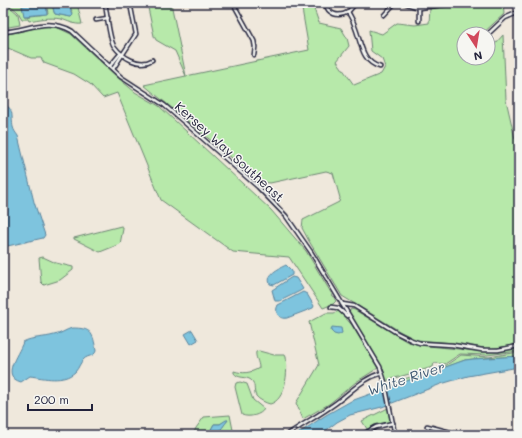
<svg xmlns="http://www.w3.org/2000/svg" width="522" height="438" viewBox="0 0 522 438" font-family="Mali,sans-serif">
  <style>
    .green { fill: #b7e9aa; stroke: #6c8672 }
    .water { fill: #7ec4de; stroke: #59839d }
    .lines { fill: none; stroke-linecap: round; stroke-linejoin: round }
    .minor-casing { stroke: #22223b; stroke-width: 5.5 }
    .minor { stroke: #f6f6f2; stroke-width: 2.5 }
    .labels { text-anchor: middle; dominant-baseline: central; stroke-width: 3; stroke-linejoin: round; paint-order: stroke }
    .street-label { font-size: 13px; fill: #22223b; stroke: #f6f6f2 }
    .water-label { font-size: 14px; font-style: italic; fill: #425b74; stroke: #f6f6f2 }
  </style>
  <rect width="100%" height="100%" fill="#efe8dc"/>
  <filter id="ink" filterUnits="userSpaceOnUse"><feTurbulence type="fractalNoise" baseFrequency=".025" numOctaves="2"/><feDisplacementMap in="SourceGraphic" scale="8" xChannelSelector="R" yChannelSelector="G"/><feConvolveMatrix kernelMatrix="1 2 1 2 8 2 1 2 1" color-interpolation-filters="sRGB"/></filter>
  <g filter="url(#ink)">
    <g class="green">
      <polygon points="3,3 8,3 10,7 18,14 20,25 3,28"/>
      <path d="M10,3H37L22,6L25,17C33,15 40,16 48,13L46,3H52L54,12L55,14L71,17L73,13L68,3H77L82,24C74,25 68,21 61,19C50,17 39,19 29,21L28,19H22L18,12L11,6Z"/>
      <polygon points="147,3 171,3 186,76 309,50 301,3 312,3 319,23 341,28 347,38 349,46 337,61 354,85 381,74 385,67 382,59 371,51 369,30 382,34 397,23 415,25 429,23 430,9 464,3 503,3 504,14 482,34 464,34 464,58 478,58 479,62 483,58 488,58 488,52 503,35 506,100 515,139 519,138 519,345 489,349 454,343 417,340 401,332 342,296 309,241 302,228 303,220 339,202 340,198 333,173 326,171 270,183 261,182 144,85 186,76 175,51 156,40 154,36"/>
      <polygon points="44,26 56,27 71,34 117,77 135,92 159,106 271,210 306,251 336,301 333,304 323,308 289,257 233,252 161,200 117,93 103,98 90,84 74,74 44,63 41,58 31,58 8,48 3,56 3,35"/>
      <polygon points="121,226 123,227 123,229 120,244 100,252 74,239 74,238"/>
      <polygon points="43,257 56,263 73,267 73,270 60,280 44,285 41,282 39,258"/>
      <path d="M351,309L355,310L406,341L419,345L488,352L519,348V351L487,355L460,354L445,364L434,363L433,367L385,381C379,356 362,334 349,312Z"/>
      <polygon points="339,311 352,325 378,368 356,382 329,404 303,419 296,403 319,365 309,322 326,313 334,313"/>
      <path d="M259,351L274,355H285L286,357C288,372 286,400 270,404C266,403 259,400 256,396C253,391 256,384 251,380C246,376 238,379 234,373V371C243,374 251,373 259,368C259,362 255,357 256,352Z"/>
      <polygon points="519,352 519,356 473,359 465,360 390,388 390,386 404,379 445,366 461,355 489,357"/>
      <path d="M240,382L247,384L253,400L264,409C261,415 249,418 242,415L235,387L236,383Z"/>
      <polygon points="388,408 390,422 374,426 367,429 362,421"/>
      <path d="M230,415L234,435H216C221,430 223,425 228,420L220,424H214L208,435H193L196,428L204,417Z"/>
    </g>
    <g class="water">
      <polygon points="37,3 46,3 47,14 24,16 22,6"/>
      <polygon points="52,3 68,3 73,15 71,17 55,14 54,12"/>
      <path d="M3,104C15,108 11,118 13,127C14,131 16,133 18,136L34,202L45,235L43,238L3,247Z"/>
      <path d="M286,265L292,271V275L274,285L270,284C266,274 278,269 286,265Z"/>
      <polygon points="292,277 296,278 303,289 300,291 280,301 275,301 272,290"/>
      <path d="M303,292L307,294L314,306L313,308L287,318C279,320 274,312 278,305Z"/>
      <polygon points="332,327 341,328 342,333 338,335 334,334 331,331"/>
      <path d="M72,328C91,328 93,332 96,351C94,357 88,355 84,359C80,362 79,368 75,372C63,383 45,378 30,376L21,382C0,376 18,356 23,342C32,337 44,338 54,335C61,334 65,330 72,328Z"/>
      <polygon points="192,330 198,340 191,344 185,334"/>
      <polygon points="519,356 519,367 468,376 441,384 382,407 350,415 337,422 320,435 296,435 326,415 351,401 465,360 473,359"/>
      <path d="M226,420H228C224,425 221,430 216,435H208L214,424H220Z"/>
    </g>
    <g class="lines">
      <defs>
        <g id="minor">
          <path d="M105,3C107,13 109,39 114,46C122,57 139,68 152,60"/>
          <polyline points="233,3 254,41 255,47 254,55"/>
          <path d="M325,3C328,14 338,18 348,12C351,17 354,22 355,27C361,41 361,62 380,67"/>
          <polyline points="404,3 419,8 456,3"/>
          <polyline points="419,8 419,21"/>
          <polyline points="348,12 356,3"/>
          <polyline points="384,15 395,3"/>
          <polyline points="96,20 108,18"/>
          <path d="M3,32C29,30 47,17 72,31L121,77L164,105L185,123L258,187L286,216L311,252L380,367L384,379L395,435"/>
          <polyline points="488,34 505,18 519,12"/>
          <polyline points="110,66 120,54 122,54"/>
          <polyline points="113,69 136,34 130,3"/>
          <polyline points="342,304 354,306 397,333 411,340 420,343 452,345 482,350 498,350 519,346"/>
          <polyline points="331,307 338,308 347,316"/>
          <polyline points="427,426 461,435"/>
          <polyline points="371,430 372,435"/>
          <polyline points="415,433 415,435"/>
          <path d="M287,435C303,424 321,414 336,403C351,392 363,378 382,373"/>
          <polyline points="362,435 376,427 393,423"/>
        </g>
      </defs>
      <use href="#minor" class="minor-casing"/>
      <use href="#minor" class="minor"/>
    </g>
  </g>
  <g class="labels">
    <g class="street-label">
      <text transform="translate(230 151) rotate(42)">Kersey Way Southeast</text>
    </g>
    <g class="water-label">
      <text transform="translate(406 378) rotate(-18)">White River</text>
    </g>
  </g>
  <rect width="522" height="438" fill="none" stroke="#f6f6f2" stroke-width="16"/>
  <rect x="8" y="8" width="506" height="422" fill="none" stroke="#22223b" stroke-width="1.5" filter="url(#ink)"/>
  <g transform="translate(476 46) rotate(168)"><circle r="19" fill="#f6f6f2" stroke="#a1a1a9"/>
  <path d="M0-3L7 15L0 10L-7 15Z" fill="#d1495b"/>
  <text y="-6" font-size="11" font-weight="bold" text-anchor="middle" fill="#22223b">N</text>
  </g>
  <path d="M28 404v6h64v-6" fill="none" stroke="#22223b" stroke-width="2"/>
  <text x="34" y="404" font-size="12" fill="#22223b" stroke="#f6f6f2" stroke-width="3" paint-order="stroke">200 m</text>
</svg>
